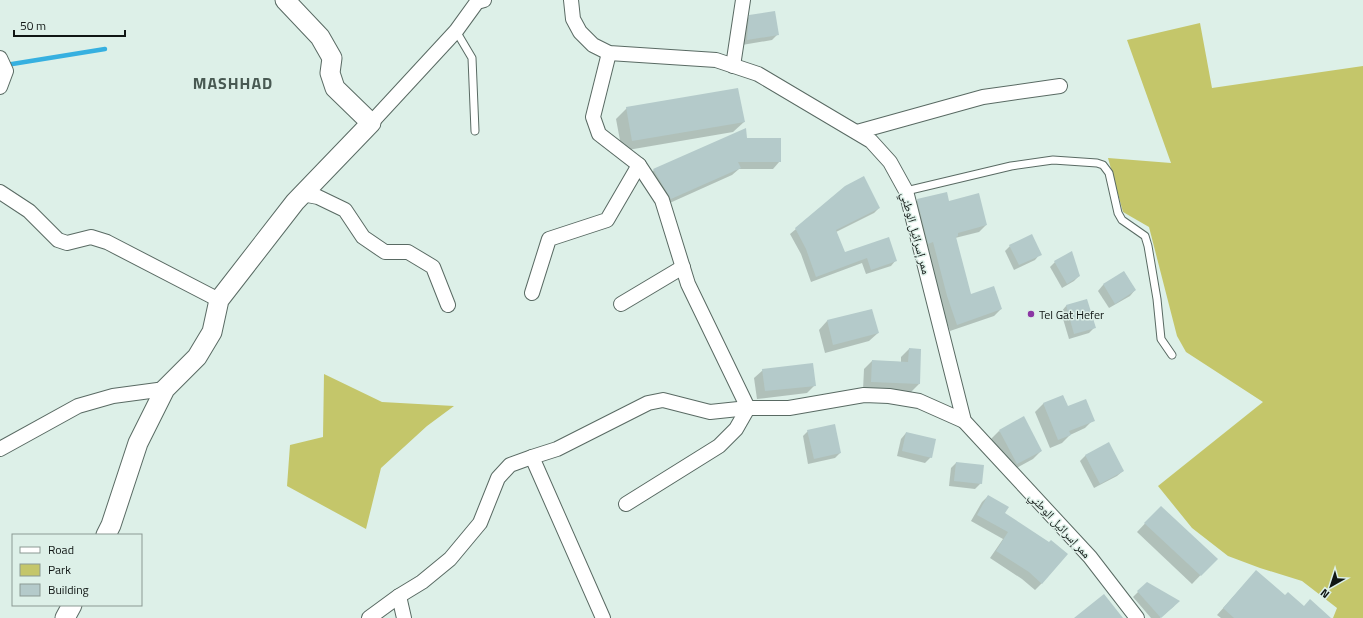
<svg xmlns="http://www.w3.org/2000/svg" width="1363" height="618" viewBox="0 0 1363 618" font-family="'Titillium Web','Noto Naskh Arabic',sans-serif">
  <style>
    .green { fill: #c4c66a }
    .shadow { fill: #0003 }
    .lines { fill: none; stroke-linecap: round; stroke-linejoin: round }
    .stream { stroke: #36b0e0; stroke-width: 4.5 }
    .building { fill: #b4caca }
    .lane-casing { stroke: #596a63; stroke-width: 9 }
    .street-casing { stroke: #596a63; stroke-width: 16 }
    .secondary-casing { stroke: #596a63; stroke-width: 21 }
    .lane { stroke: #fff; stroke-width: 7 }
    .street { stroke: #fff; stroke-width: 14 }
    .secondary { stroke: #fff; stroke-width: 19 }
    .poi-dot { fill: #8b36a4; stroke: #ddf0e8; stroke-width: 1.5 }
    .labels { text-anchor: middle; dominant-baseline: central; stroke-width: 3; stroke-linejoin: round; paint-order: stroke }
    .street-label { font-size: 12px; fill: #101614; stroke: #ddf0e8 }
    .poi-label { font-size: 12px; fill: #101614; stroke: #ddf0e8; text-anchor: start }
    .district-label { font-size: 16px; font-weight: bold; letter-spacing: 1px; fill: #485952; stroke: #ddf0e8 }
  </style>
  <rect width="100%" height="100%" fill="#ddf0e8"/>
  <g class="green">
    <polygon points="1200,23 1212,88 1363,66 1363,618 1333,618 1337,608 1302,581 1260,568 1228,556 1192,528 1158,486 1263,402 1186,352 1177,336 1149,227 1123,212 1108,158 1171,163 1127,40"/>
    <polygon points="324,374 382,402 454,406 427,426 381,468 366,529 287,486 290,445 323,437"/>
  </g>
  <g class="shadow">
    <polygon points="750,16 778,34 772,40 742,45 744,22"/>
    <polygon points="627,108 744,122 733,132 622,151 616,119"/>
    <polygon points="747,139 780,161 773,169 739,169 732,175 663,206 647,177 654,170"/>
    <polygon points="918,200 948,202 986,225 979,232 955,238 970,295 1001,309 994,316 950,331 940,303 910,207"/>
    <polygon points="879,208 874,213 836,232 844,254 896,260 891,266 866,274 862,263 811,282 801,254 790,234 796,229"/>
    <polygon points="1010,246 1040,254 1035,260 1014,270 1005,251"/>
    <polygon points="1055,262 1079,276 1074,281 1062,288 1050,267"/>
    <polygon points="1124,272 1135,290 1130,296 1109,308 1098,291 1103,285"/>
    <polygon points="1086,300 1095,327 1089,333 1069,339 1061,312 1066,306"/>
    <polygon points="871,310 878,333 869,341 825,353 819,330 827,321"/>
    <polygon points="909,349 920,350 919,384 911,392 863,390 864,369 872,361 901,362 901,357"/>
    <polygon points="763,370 815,385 807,393 757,399 754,378"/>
    <polygon points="1063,396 1067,407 1093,420 1085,428 1070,435 1062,443 1050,448 1035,412 1043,404"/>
    <polygon points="808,431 840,453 835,458 808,464 803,436"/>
    <polygon points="999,431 1041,451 1033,459 1009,472 991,439"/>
    <polygon points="906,433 931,457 925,463 897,456 901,439"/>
    <polygon points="1108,444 1123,471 1117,476 1094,488 1080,461 1085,456"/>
    <polygon points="956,463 981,483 975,489 949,486 951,468"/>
    <polygon points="988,496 1042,583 1035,590 1022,579 990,558 1003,539 971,521 982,502"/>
    <polygon points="1153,515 1216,559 1192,584 1137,532"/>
    <polygon points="1250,578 1304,607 1325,618 1221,618 1217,615"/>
    <polygon points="1147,583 1174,606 1160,618 1151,618 1133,597"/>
  </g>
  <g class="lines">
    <polyline class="stream" points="6,65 105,49"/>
  </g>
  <g class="building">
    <polygon points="775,11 779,35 747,40 749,15"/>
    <polygon points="738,88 745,122 632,141 626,107"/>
    <polygon points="746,128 747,138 781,138 781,162 738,162 741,168 671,199 653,169"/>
    <polygon points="864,176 880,208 836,230 845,252 889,237 897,261 871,270 867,258 816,277 806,249 795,228 845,186"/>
    <polygon points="947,192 949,201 979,193 987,225 958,233 958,236 956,237 971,294 994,286 1002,309 957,325 947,296 933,242 928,244 917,199"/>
    <polygon points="1032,234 1042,255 1019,265 1009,245"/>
    <polygon points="1072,251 1080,276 1067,284 1054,261"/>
    <polygon points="1124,271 1136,290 1115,304 1103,284"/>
    <polygon points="1087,299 1096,328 1074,334 1066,305"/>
    <polygon points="872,309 879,333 833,345 827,320"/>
    <polygon points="909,348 921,349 920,384 871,382 872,360 908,362"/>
    <polygon points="813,363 816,386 765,391 762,369"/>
    <polygon points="1063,395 1068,406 1086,399 1095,421 1069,431 1071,435 1058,440 1043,403"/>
    <polygon points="1024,416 1042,451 1017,464 999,430"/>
    <polygon points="835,424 841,453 814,459 807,430"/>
    <polygon points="906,432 936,439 932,458 902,451"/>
    <polygon points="1109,442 1124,471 1100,484 1085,455"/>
    <polygon points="956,462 984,465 982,484 954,481"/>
    <polygon points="988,495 1009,507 1005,513 1049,542 1051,540 1068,554 1042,584 1029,572 996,551 1008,532 977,515"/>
    <polygon points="1161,506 1218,559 1201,576 1144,523"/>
    <polygon points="1256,570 1285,595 1288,592 1304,606 1310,599 1331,618 1234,618 1223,608"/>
    <polygon points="1147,582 1180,601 1161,618 1137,591"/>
    <polygon points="1104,594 1123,618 1074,618"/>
  </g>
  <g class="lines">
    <defs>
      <g id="lane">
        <polyline points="456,31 472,58 475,131"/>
        <polyline points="906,191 1011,166 1053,160 1097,163 1103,165 1109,173 1118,213 1122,220 1145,236 1148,246 1157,299 1161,339 1172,355"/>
      </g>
      <g id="street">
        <polyline points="571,0 573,19 580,32 593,45 609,53 716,60 758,74 871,141 890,162 906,191 964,421 1090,557 1137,618"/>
        <polyline points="609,53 593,117 599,134 639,165 662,200 688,284 748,408"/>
        <polyline points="0,58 6,71 0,87"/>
        <polyline points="733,66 743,0"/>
        <polyline points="371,123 456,31 477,2 484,0"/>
        <polyline points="857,132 983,97 1060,86"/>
        <polyline points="0,192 29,211 58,240 67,243 91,237 107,242 219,300"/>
        <polyline points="302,194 318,197 345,210 363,237 385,252 408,252 433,267 448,305"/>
        <polyline points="532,293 549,239 607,220 639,165"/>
        <polyline points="621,304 683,267"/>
        <polyline points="0,449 78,406 113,396 165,389"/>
        <polyline points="532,457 603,618"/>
        <polyline points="626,504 719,446 736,429 748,408"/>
        <polyline points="399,596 404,618"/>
        <polyline points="369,618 399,596 422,582 450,559 480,523 498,478 510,465 532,457 557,449 648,403 663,400 710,412 748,408 789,408 864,395 889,396 919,401 964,421"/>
      </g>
      <g id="secondary">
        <polyline points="106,535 111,525 138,443 165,389 197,357 212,332 219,300 295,202 371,123 335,88 330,73 332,58 320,37 285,0"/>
        <polyline points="65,618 72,605"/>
      </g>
    </defs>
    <use href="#lane" class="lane-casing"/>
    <use href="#street" class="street-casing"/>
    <use href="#secondary" class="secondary-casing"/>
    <use href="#lane" class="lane"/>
    <use href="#street" class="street"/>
    <use href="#secondary" class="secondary"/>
  </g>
  <circle class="poi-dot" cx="1031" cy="314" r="4"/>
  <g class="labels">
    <g class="street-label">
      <text transform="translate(916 233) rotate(75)">ممر إسرائيل الوطني</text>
      <text transform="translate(1060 525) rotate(47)">ممر إسرائيل الوطني</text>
    </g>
    <g class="poi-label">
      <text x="1039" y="314">Tel Gat Hefer</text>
    </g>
    <g class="district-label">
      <text x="233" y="83">MASHHAD</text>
    </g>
  </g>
  <rect x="12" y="534" width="130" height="72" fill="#ddf0e8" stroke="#8b9993"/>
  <rect x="20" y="547" width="20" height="6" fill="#ffffff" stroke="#8b9993"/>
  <text x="48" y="554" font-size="12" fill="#101614">Road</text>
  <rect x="20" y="564" width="20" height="12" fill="#c4c66a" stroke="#8b9993"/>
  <text x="48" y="574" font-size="12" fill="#101614">Park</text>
  <rect x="20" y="584" width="20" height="12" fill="#b4caca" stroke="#8b9993"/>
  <text x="48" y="594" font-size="12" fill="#101614">Building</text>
  <g transform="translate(1331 586) rotate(219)" stroke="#ddf0e8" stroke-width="3" paint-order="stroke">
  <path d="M0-3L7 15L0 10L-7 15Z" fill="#101614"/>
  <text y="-6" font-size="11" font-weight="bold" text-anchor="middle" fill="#101614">N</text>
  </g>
  <path d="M14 30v6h111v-6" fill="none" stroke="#101614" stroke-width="2"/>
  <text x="20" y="30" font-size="12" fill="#101614" stroke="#ddf0e8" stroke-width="3" paint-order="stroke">50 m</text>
</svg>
